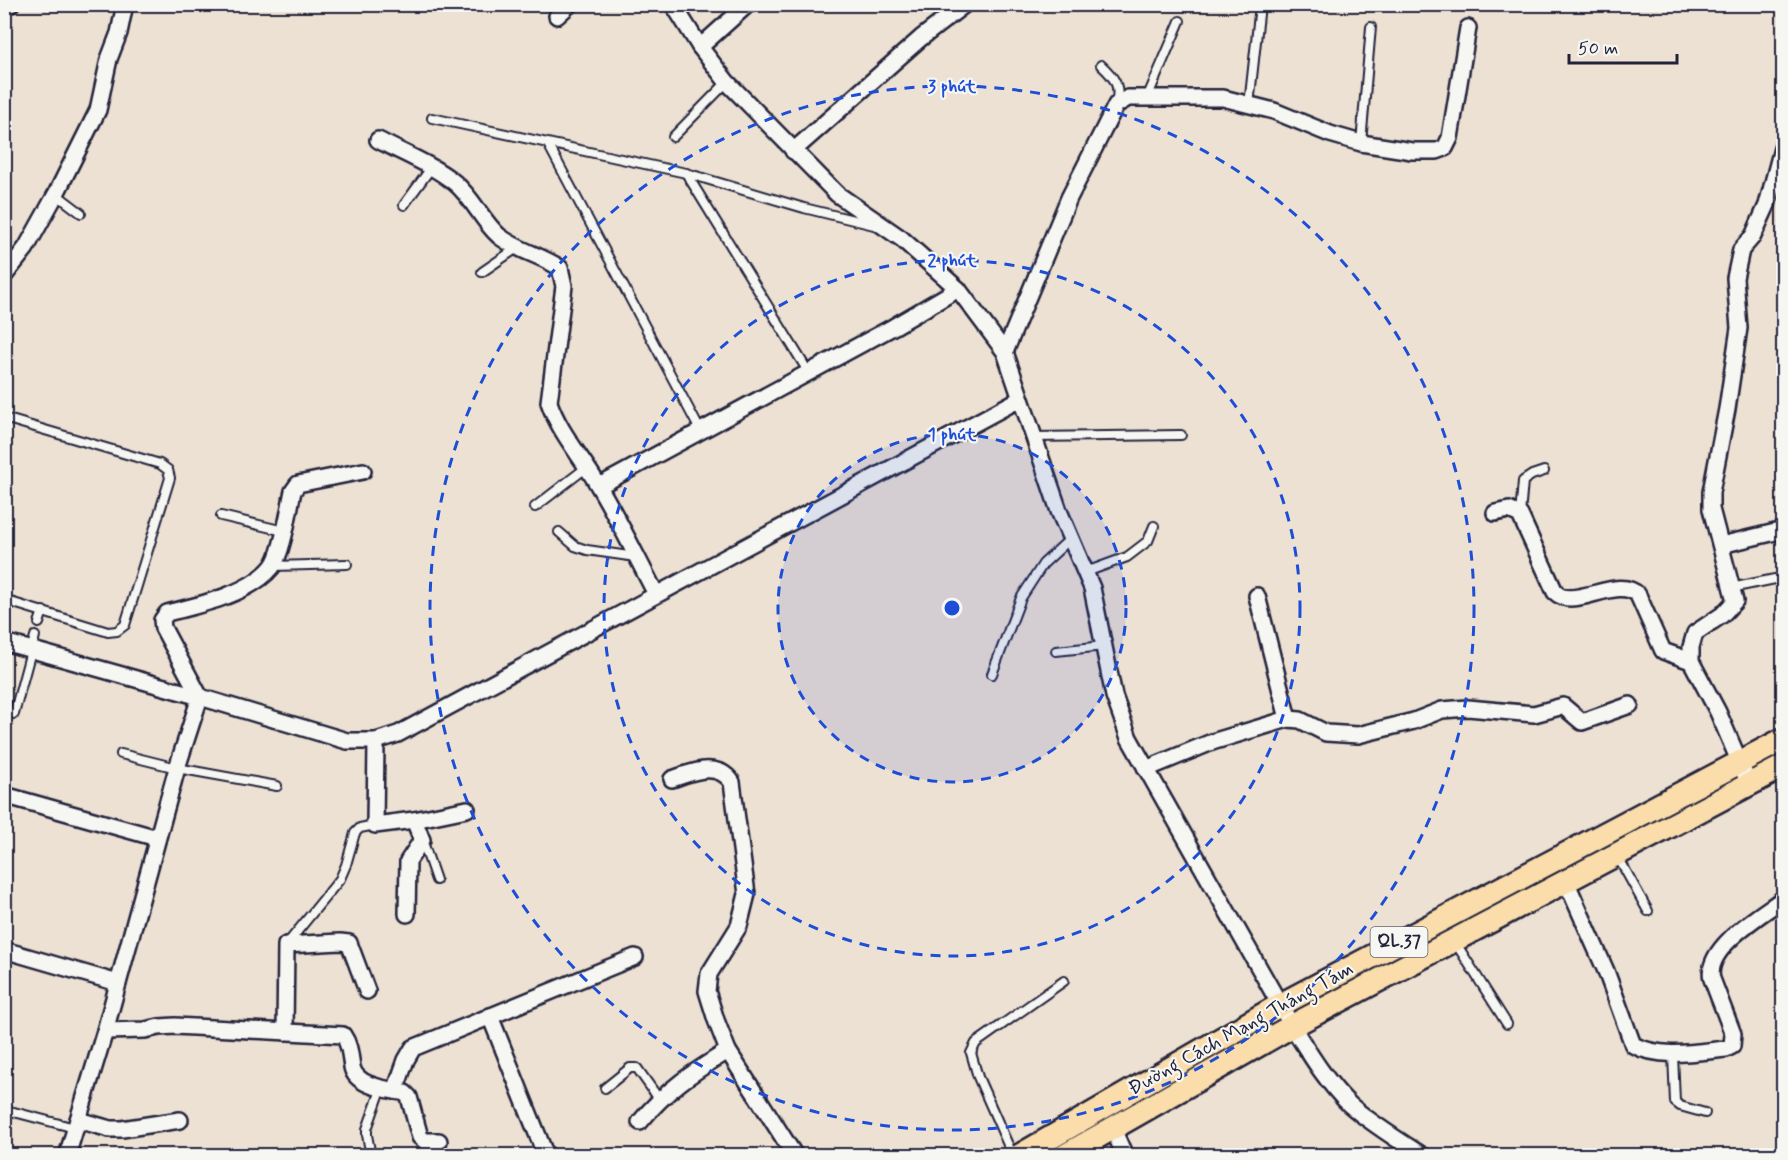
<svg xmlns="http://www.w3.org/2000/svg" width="1788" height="1160" viewBox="0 0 1788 1160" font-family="Mynerve,sans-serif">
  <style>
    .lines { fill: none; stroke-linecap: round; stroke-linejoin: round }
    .lane-casing { stroke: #22223b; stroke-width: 12 }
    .street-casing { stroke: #22223b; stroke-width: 20 }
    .primary-casing { stroke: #22223b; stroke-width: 27 }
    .lane { stroke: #f6f6f2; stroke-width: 8 }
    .street { stroke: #f6f6f2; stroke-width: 15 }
    .primary { stroke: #faddab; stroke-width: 22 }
    .ring { fill: none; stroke: #1d4ed8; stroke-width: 3; stroke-dasharray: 10 8 }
    .labels { text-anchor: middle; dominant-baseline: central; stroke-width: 4.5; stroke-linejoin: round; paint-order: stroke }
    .shield { fill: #f6f6f2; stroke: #626272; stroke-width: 1.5 }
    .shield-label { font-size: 18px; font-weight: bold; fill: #22223b }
    .street-label { font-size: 20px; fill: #22223b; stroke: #f6f6f2 }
    .centre { fill: #1d4ed8; stroke: #f6f6f2; stroke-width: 3 }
    .ring-label { font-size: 18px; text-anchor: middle; font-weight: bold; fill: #1d4ed8; stroke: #f6f6f2; stroke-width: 4.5; stroke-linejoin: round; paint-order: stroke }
  </style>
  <rect width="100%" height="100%" fill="#ede1d3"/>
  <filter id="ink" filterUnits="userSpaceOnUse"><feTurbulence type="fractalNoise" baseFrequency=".0167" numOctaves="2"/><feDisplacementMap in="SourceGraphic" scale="12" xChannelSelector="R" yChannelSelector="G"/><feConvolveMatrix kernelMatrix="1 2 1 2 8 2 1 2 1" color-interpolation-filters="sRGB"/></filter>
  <g filter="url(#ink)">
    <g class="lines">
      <defs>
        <g id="lane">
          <path d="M1101,65C1114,77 1121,86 1116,103"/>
          <polyline points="1147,98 1180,21"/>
          <polyline points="1249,105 1260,5"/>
          <polyline points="432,118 686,173 804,208 874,225"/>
          <polyline points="673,137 727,82"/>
          <polyline points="1361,143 1371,27"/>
          <polyline points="548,144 700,430"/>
          <polyline points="686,173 809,373"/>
          <polyline points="56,194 81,213"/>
          <polyline points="404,205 431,168"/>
          <polyline points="482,272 517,248"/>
          <polyline points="4,421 11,420 160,464 168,470 170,478 125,625 117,631 108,632 4,600"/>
          <polyline points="1033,437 1181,435"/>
          <polyline points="535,507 587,467"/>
          <polyline points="1520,515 1523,481 1532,475 1544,471"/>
          <polyline points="221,516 284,531"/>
          <polyline points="559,532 575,546 587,550 636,557"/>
          <polyline points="273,566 347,564"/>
          <polyline points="1086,572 1127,557 1148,541 1154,526"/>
          <polyline points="1731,588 1775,579"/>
          <polyline points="39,623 43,611"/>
          <polyline points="1056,651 1104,646"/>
          <polyline points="992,674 1021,598 1043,564 1071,538"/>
          <polyline points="14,714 35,636"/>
          <polyline points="121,754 177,768 277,786"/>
          <polyline points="423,842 436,880"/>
          <polyline points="1618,857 1648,911"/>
          <polyline points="1455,942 1507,1024"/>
          <polyline points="287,944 340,879 346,865 355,833 360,828 375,825"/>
          <polyline points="1673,1054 1675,1102 1680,1106 1705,1113"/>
          <polyline points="605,1088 630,1068 637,1068 659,1099"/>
          <polyline points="14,1112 75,1128"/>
          <polyline points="371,1156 367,1135 367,1129 382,1087"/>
          <polyline points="1013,1156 978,1077 971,1053 976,1043 1064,981"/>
        </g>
        <g id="street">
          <path d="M673,4L700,47L727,82L837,194L902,239L958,289L1005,352L1059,511L1092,588L1114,696L1129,738L1292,1026C1309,1053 1327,1083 1350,1105C1372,1124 1398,1140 1423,1156"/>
          <polyline points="4,5 11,4"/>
          <polyline points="557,16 570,4"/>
          <polyline points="700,47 748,4"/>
          <path d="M378,140C403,153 433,165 455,183C473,198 482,221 499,236C518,251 541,255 560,268L564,286L549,402C559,432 582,457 598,485C619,520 637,558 656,594"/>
          <polyline points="793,151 921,38 965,4"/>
          <polyline points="4,276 26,248 56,194 98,110 109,59 119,33 125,4"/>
          <polyline points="1005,352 1069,198 1116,105 1128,98 1223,98 1274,111 1330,134 1361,143 1412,151 1437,151 1445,148 1450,138 1468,28"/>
          <path d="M363,471L298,484L293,491C289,509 283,553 272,567C250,594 199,605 167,613L162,620L163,628L200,697L347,741H376L398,734L1020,399"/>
          <polyline points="599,486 893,327 958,289"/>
          <path d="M1495,513L1509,510L1520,515L1555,592C1557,594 1560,596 1563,597C1584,603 1621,577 1638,595L1663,651L1691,661"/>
          <polyline points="1721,545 1784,530"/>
          <polyline points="1257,596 1288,719"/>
          <polyline points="4,642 200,697 177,768 105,1031 67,1156"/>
          <polyline points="376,741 375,825 414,820 467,809"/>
          <polyline points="1146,769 1212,742 1288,719 1300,720 1326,733 1358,735 1414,721 1442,710 1468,708 1534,714 1563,706 1582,722 1630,705"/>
          <path d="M672,779C693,772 717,761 732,782L747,894L739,926L709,974L707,991L716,1020L728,1051L795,1156"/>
          <polyline points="1749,784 1718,712 1691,661 1691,647 1695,633 1722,615 1735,601 1711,509 1711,492 1727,409 1739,328 1735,278 1741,250 1753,236 1767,205 1784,141"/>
          <polyline points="4,795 157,838"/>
          <path d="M1566,881L1606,971L1633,1045C1661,1059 1696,1052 1726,1049L1732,1046L1733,1034L1712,979C1704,949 1759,916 1780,901"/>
          <polyline points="407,914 408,861 422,840 414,820"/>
          <polyline points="4,950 118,983"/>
          <polyline points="490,1016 546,1156"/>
          <path d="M105,1031L145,1030L159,1027L175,1026L343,1035C350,1045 350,1055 352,1067C356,1087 388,1089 405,1093L409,1097L420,1137L425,1141H439"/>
          <polyline points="285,1032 286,945 340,942 349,943 367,991"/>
          <polyline points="395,1091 406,1060 413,1048 635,957"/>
          <polyline points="78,1120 110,1129 122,1129 180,1120"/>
          <path d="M640,1122C666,1090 693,1072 728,1051"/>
          <polyline points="1113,1129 1125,1156"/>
        </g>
        <g id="primary">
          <polyline points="1019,1156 1280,1005 1784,739"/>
          <polyline points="1064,1156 1292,1026 1784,766"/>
        </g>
      </defs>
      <use href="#lane" class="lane-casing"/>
      <use href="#street" class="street-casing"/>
      <use href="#primary" class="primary-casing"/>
      <use href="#lane" class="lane"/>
      <use href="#street" class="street"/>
      <use href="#primary" class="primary"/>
    </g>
  </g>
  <circle cx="952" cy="608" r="174" fill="#1d4ed8" fill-opacity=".12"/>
  <g class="ring">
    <circle cx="952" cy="608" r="174"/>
    <circle cx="952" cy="608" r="348"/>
    <circle cx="952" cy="608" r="522"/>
  </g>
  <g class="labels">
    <rect class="shield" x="1370.5" y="927" width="57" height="30" rx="4.5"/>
    <g class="shield-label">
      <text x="1399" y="942">QL.37</text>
    </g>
    <g class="street-label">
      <text transform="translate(1241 1029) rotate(-29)">Đường Cách Mạng Tháng Tám</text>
    </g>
  </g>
  <circle cx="952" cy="608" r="9" class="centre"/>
  <g class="ring-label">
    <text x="952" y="92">3 phút</text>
    <text x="952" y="266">2 phút</text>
    <text x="952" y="440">1 phút</text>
  </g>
  <rect width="1788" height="1160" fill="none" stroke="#f6f6f2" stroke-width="24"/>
  <rect x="12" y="12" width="1764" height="1136" fill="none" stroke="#22223b" stroke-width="2" filter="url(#ink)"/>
  <path d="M1569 54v9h108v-9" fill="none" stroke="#22223b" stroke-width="3"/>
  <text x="1578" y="54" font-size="18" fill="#22223b" stroke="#f6f6f2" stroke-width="4.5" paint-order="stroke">50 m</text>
</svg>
